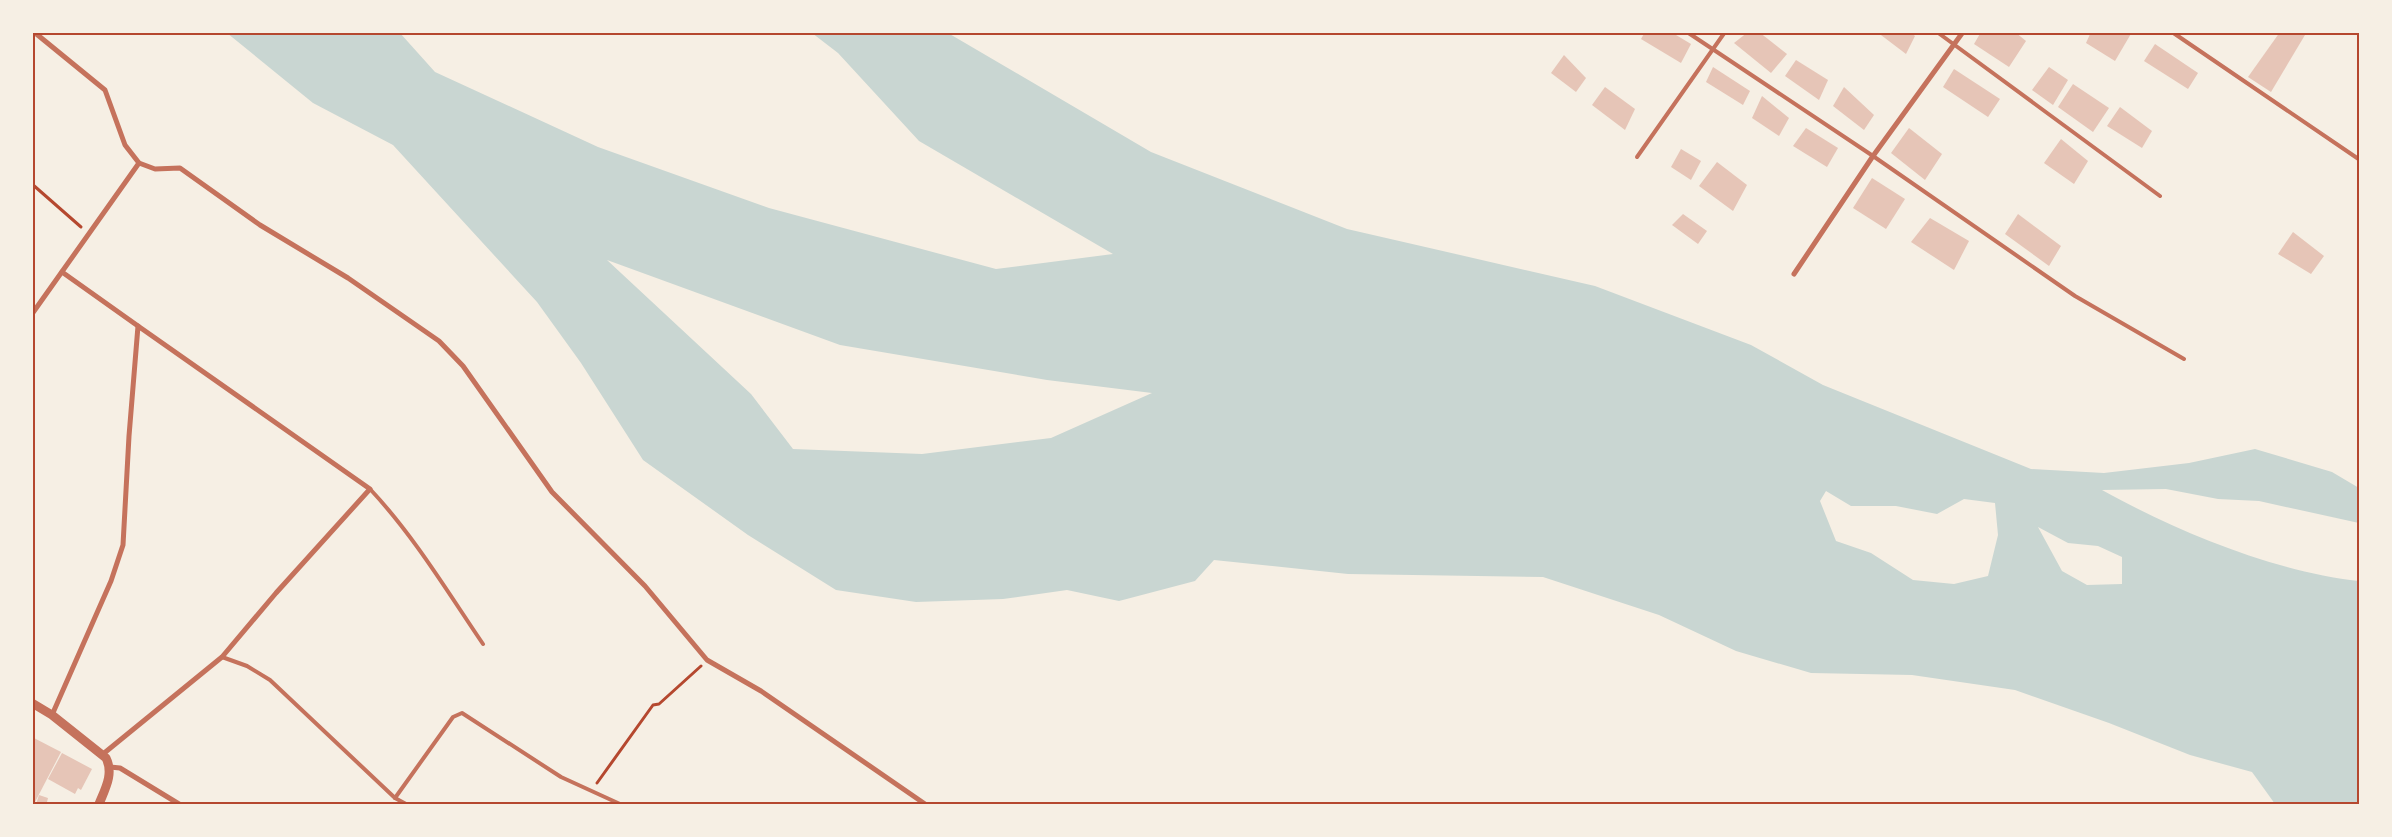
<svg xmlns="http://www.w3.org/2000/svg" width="2392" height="837" viewBox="0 0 2392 837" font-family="'Fira Sans',sans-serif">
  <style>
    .water { fill: #c9d6d2; fill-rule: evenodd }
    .building { fill: #e6c5b7 }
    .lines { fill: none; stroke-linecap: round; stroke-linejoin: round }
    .path { stroke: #b5482f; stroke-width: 3 }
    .service { stroke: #c5725c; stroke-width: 4 }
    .minor { stroke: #c5725c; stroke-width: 5 }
    .tertiary { stroke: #c5725c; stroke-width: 9 }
    .neatline { fill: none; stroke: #b5482f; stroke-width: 2 }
  </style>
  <rect width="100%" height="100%" fill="#f6efe4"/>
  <path class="water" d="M227,33H400L435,72L598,147L769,208L996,269L1113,254L919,141L838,53L812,33H948L1151,152L1347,229L1595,286L1751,345L1823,385L2031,469L2104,473L2189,463L2255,449L2332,472L2359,488V523L2259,501L2218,499L2166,489L2102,490C2176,531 2274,572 2359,581V804H2275L2252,772L2190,755L2109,723L2015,690L1912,675L1811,673L1736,651L1659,615L1543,577L1348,574L1214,560L1195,581L1119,601L1067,590L1003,599L916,602L836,590L748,535L643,460L581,363L537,302L393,145L313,103ZM607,260L840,345L1047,380L1152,393L1051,438L922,454L793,449L751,394ZM1826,491L1851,506H1896L1937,514L1964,499L1995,503L1998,535L1988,576L1954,584L1913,580L1871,553L1836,541L1820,501ZM2038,527L2068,543L2098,546L2122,557V584L2087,585L2062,571Z"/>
  <g class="building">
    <polygon points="1645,32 1671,32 1691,44 1681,63 1641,39"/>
    <polygon points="1748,32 1759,32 1787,54 1771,73 1734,43"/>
    <polygon points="1877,32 1910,32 1915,36 1906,54"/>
    <polygon points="1981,32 2015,32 2026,41 2009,67 1974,44"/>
    <polygon points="2091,32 2132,32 2115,61 2086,43"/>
    <polygon points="2280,32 2300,32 2305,35 2271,92 2248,77"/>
    <polygon points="2155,44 2198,73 2188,89 2144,61"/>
    <polygon points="1564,55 1586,78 1576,92 1551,73"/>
    <polygon points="1796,60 1828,80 1819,100 1785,76"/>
    <polygon points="1713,67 1750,91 1743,105 1706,82"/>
    <polygon points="2049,67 2068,80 2053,105 2032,90"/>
    <polygon points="1954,69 2000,99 1988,117 1943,87"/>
    <polygon points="2073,84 2109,108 2093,132 2058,107"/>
    <polygon points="1605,87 1635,109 1625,130 1592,105"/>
    <polygon points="1844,87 1874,115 1864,130 1833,106"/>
    <polygon points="1762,96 1789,118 1779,136 1752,118"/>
    <polygon points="2120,107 2152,131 2142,148 2107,126"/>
    <polygon points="1806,128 1838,148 1827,167 1793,146"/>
    <polygon points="1909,128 1942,154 1925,180 1891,153"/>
    <polygon points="2061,139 2088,161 2074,184 2044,163"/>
    <polygon points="1681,149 1701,161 1691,180 1671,167"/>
    <polygon points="1717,162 1747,185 1733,211 1699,186"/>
    <polygon points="1872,178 1905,199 1886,229 1853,208"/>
    <polygon points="1683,214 1707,231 1698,244 1672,225"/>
    <polygon points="2018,214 2061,246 2049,266 2005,234"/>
    <polygon points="1930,218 1969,241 1954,270 1911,242"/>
    <polygon points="2293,232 2324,256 2311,274 2278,254"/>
    <polygon points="32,737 61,752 34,804 32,804"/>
    <polygon points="62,753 92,769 81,790 78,788 75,794 48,779"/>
    <polygon points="39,795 48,798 47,802 54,804 36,804"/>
  </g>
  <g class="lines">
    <g class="path">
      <polyline points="32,184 81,227"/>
      <polyline points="597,783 653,705 659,704 701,666"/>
    </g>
    <g class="service">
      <polyline points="1687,32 1873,156 2075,296 2184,359"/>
      <polyline points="1937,32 2160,196"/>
      <polyline points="2172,32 2360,160"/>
      <polyline points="1637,157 1725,32"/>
      <path d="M370,489C414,536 447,591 483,644"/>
      <polyline points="222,657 247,666 270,680 395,798 406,804"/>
      <polyline points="395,798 453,717 462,713 561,777 620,804"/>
    </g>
    <g class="minor">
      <polyline points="34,32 105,90 125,145 139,163 155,169 180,168 260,225 348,278 439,341 463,366 552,492 645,586 707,660 761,691 925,804"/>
      <polyline points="62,272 138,326"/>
      <polyline points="1794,274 1873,156 1963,32"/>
      <polyline points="32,314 139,163"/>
      <polyline points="52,715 111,581 123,545 129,436 138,326 370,489 276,593 222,657 103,754"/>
      <polyline points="110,767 120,768 179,804"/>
    </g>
    <path class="tertiary" d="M32,703L52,715L106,758C114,774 105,789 99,804"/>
  </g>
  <rect width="2392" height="837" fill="none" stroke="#f6efe4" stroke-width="68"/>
  <rect x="34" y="34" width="2324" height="769" class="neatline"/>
</svg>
